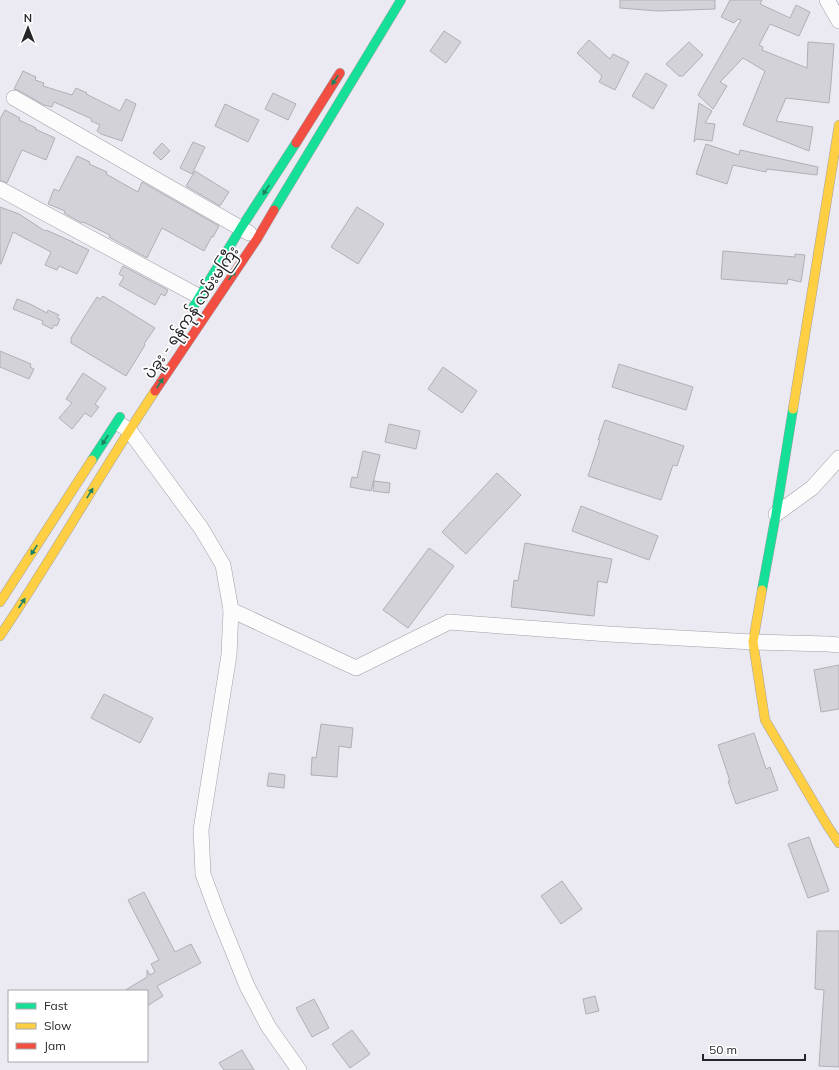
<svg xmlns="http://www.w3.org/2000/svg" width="839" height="1070" viewBox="0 0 839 1070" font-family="Mulish,'Noto Sans Myanmar',sans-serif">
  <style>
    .building { fill: #d4d2d9; stroke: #b0afb4 }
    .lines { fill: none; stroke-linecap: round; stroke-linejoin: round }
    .street-casing { stroke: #a1a0a7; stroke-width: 16 }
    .fast-casing { stroke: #a1a0a7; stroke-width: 10 }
    .slow-casing { stroke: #a1a0a7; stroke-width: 10 }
    .jam-casing { stroke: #a1a0a7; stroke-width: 10 }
    .street { stroke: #fcfcfd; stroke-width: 15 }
    .fast { stroke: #16e098; stroke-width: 9 }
    .slow { stroke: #ffcf43; stroke-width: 9 }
    .jam { stroke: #f24e42; stroke-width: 9 }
    .oneway { fill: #1e8261 }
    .labels { text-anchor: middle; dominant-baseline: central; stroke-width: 3.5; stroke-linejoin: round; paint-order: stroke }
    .street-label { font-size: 15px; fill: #26252a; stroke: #fff }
  </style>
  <rect width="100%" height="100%" fill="#ebeaf2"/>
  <g class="building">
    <polygon points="620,0 715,0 715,9 658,11 620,8"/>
    <polygon points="730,0 762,0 760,4 790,18 796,5 810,12 799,36 770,24 759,45 763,47 762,50 807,68 808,42 834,44 831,83 829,103 786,98 776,121 813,127 809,151 743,125 765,71 743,58 720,82 727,86 713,109 698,95 741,20 738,19 734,23 721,17"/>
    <polygon points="444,31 461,42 446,63 430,51"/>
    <polygon points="589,40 610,59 613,54 629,62 615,90 599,82 602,76 577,53"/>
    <polygon points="689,42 703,55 683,76 679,76 666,64"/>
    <polygon points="23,71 36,77 35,80 44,83 43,86 72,95 76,88 87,93 86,94 120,111 126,99 136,104 122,141 101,134 97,131 100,125 91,121 92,119 54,102 52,107 44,105 18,90 14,89"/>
    <polygon points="646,73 667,85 653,109 632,96"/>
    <polygon points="273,93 296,104 288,120 265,109"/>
    <polygon points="699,103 712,111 705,123 715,124 712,141 696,139 694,142"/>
    <polygon points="225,104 259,120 248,142 215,126"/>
    <polygon points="5,110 20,118 19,120 36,128 35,129 55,138 46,160 22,150 7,183 0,180 0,119"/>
    <polygon points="193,142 205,147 192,174 180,168"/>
    <polygon points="162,143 170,151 161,160 153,153"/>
    <polygon points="706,144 739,155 740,150 818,167 817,175 767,169 766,172 733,165 727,184 696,174"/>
    <polygon points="77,156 90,162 89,164 107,172 106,174 138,192 142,182 219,226 213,237 212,236 204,251 162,228 147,258 109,237 110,235 83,222 82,223 64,213 65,211 48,204 54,189 59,191"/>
    <polygon points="195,171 229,192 220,206 186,186"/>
    <polygon points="0,207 19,214 45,231 46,230 73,242 72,242 89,250 77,274 59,266 57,270 45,265 51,252 13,232 1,264 0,264"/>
    <polygon points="357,207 384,224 358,264 331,247"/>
    <polygon points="723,251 795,257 795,254 805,255 801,282 788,279 787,284 721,279"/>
    <polygon points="123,266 168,290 165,296 161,294 155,305 119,285 124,277 119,274"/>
    <polygon points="103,296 155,328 144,344 145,345 126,376 71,343 71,338 97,297 100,299"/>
    <polygon points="17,299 30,304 47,313 48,310 59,315 57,318 60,319 57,326 54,325 52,329 42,324 43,321 13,309"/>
    <polygon points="0,351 31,364 30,367 34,369 29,379 0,367"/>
    <polygon points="619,364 693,387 686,410 612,387"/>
    <polygon points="443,367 477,391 462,413 428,389"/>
    <polygon points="83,373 106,388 95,404 99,407 91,417 85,413 72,429 59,418 72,403 66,399"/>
    <polygon points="605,420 684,446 677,466 673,465 661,500 588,476 600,440 598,440"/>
    <polygon points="389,424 420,431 416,449 385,442"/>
    <polygon points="363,451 380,455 371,491 350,487 352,477 357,478"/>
    <polygon points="497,473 521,495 466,554 442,532"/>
    <polygon points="374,481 390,483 389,493 373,491"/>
    <polygon points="581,506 658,536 649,560 572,531"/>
    <polygon points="525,543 612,559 607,583 598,581 594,616 511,607 514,580 518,581"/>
    <polygon points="429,548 454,566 408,628 383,610"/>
    <polygon points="839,665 839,709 821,712 814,670"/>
    <polygon points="104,694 153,718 140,743 91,718"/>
    <polygon points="321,724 353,728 351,748 339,746 337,777 311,775 312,757 316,758"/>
    <polygon points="754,733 766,769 770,767 778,790 736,804 728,781 730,781 718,745"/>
    <polygon points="269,773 285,775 284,788 267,786"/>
    <polygon points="809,837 829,891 808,898 788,844"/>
    <polygon points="562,881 582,909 561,924 541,896"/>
    <polygon points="144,892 175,952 191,944 201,963 157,986 163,996 147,1006 147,991 124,991 147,977 147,970 150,975 155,972 151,964 159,960 128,900"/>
    <polygon points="817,931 839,931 839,1067 819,1066 824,990 815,989"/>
    <polygon points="595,996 599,1011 586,1014 583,999"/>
    <polygon points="314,999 329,1028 312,1037 296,1008"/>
    <polygon points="352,1030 370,1054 350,1068 332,1044"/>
    <polygon points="242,1050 254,1070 224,1070 219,1063"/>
  </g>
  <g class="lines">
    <defs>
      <g id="street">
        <polyline points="827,0 839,21"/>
        <polyline points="14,98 249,233"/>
        <polyline points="0,189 200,297"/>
        <polyline points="121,425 129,430 201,528 223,565 231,610 229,655 201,830 203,874 217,912 247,986 268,1026 299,1070"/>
        <polyline points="776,514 812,488 839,458"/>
        <polyline points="231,610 356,668 449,622 608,634 753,642 828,644 839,645"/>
      </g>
      <g id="fast">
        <polyline points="274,210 401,0"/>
        <polyline points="192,309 241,228 296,143"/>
        <polyline points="92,460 120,417"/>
        <polyline points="762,590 776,514 793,409"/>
      </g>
      <g id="slow">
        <polyline points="793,409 839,125"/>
        <polyline points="762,590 753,642 765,720 827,825 839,843"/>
        <polyline points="0,602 92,460"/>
        <path d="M0,636C54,556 101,472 155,391"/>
      </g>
      <g id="jam">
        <polyline points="296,143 340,73"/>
        <polyline points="155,391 257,239 274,210"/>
      </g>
    </defs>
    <use href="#street" class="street-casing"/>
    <use href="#fast" class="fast-casing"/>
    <use href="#slow" class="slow-casing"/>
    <use href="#jam" class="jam-casing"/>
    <use href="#street" class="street"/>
    <use href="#fast" class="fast"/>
    <use href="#slow" class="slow"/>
    <use href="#jam" class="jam"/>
  </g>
  <defs><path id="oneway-solid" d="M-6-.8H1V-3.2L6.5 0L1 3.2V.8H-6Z"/></defs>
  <g class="oneway">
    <use href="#oneway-solid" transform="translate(335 80) rotate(123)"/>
    <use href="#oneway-solid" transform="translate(266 190) rotate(123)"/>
    <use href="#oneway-solid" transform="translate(232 275) rotate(-56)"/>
    <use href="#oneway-solid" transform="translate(160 383) rotate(-57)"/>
    <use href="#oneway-solid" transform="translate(105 440) rotate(123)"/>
    <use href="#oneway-solid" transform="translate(90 493) rotate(-58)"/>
    <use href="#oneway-solid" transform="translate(34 550) rotate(123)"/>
    <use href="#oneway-solid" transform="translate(22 603) rotate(-56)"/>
  </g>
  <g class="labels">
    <g class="street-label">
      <text transform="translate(191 312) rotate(-56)">ပဲခူး - ရန်ကုန် လမ်းမကြီး</text>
    </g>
  </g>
  <rect x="8" y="990" width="140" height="72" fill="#ffffff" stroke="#a8a8aa"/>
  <rect x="16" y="1003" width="20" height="6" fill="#16e098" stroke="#a8a8aa"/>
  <text x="44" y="1010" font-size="12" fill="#26252a">Fast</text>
  <rect x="16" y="1023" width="20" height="6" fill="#ffcf43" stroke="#a8a8aa"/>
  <text x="44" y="1030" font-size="12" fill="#26252a">Slow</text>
  <rect x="16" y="1043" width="20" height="6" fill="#f24e42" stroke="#a8a8aa"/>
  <text x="44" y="1050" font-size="12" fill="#26252a">Jam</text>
  <g transform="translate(28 28)" stroke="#ffffff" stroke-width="3" paint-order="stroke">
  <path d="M0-3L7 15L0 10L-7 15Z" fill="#26252a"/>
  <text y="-6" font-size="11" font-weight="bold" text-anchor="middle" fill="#26252a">N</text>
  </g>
  <path d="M703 1054v6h102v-6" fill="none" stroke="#26252a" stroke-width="2"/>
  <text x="709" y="1054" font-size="12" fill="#26252a" stroke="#ffffff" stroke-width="3" paint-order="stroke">50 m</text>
</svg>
